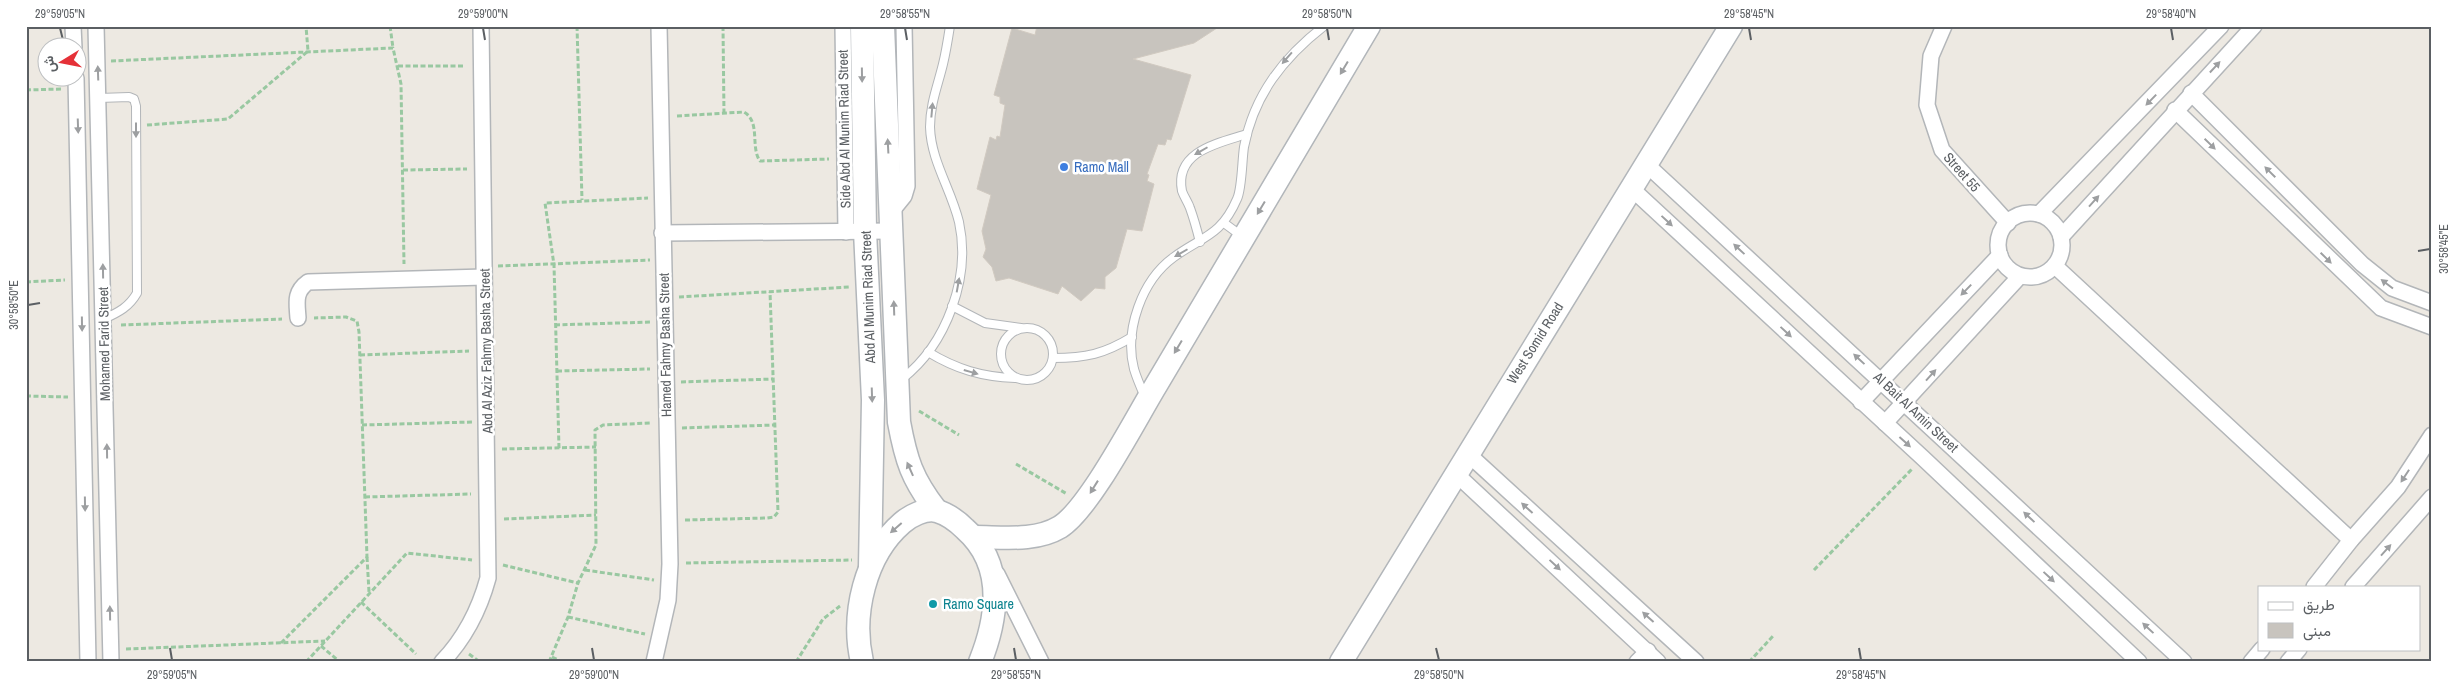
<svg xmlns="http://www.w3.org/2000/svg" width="2458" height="688" viewBox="0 0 2458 688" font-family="'Archivo Narrow',Vazirmatn,sans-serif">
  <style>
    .building { fill: #c8c4be; stroke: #d1cac1 }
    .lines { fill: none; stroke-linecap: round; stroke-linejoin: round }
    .lane-casing { stroke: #b3b6b9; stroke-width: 10 }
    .street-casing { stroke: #b3b6b9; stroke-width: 18 }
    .secondary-casing { stroke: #b2b6ba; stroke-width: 25 }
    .path { stroke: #99c8a1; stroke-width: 3; stroke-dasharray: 5 2.5; stroke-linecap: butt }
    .lane { stroke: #fff; stroke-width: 8 }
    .street { stroke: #fff; stroke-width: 15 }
    .secondary { stroke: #fff; stroke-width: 22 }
    .oneway { fill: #9d9fa1 }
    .ticks { fill: none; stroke: #5b5f63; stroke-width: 2 }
    .shop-dot { fill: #3f7fe0; stroke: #fff; stroke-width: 2 }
    .culture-dot { fill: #0f9aa8; stroke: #fff; stroke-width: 2 }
    .labels { text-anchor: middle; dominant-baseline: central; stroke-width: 5; stroke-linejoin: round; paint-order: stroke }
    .street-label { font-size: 14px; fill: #5b5f63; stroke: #fff }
    .shop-label { font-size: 14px; fill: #366cbe; stroke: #fff; text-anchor: start }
    .culture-label { font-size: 14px; fill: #0d838f; stroke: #fff; text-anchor: start }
    .neatline { fill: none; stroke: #5b5f63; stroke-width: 2 }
    .ticks-label { font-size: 12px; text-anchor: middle; fill: #5b5f63 }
  </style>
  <rect width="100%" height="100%" fill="#ede9e2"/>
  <polygon class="building" points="1037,26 1220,26 1194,43 1133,59 1191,75 1171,140 1167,139 1165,145 1158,144 1147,174 1149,175 1147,181 1154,184 1142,231 1127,229 1116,268 1105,277 1105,289 1095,288 1081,301 1062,286 1058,294 1009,278 996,281 992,267 983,257 986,249 982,231 991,195 977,189 990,137 996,140 997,136 1000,137 1005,105 1000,103 1000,97 994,95 1012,28 1035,35"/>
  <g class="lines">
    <defs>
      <g id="lane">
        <path d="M99,98L129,97L134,99L136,106L137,293C129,307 119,312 104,319"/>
        <polyline points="1224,223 1243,237"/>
        <path d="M1200,242C1197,230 1194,219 1190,208C1188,202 1184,197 1182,191C1174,151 1219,143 1247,134"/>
        <polyline points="952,306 985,323 1021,328"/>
        <circle cx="1027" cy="354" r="26"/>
        <path d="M928,352C956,369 982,377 1015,378"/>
        <path d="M1053,358C1086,358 1104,354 1132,337"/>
        <path d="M902,379C947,344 971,277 959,222C951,189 931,161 930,127C930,104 938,85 943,64C946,52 948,39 950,26"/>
        <path d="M1145,397C1141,388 1137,379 1134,369C1124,330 1142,280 1174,257C1203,236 1221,236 1237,199C1242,189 1242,160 1244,147C1254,95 1283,58 1324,26"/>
      </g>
      <g id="street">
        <polyline points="73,26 74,48"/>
        <polyline points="96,26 111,662"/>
        <polyline points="843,26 846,232"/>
        <polyline points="1944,26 1931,56 1927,105 1942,150 2008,223"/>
        <polyline points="76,78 88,662"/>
        <polyline points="2191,93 2362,264 2392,288 2432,303"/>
        <polyline points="2175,110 2381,308 2432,327"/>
        <polyline points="1646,164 2184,662"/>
        <polyline points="1631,188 1923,458 2139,662"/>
        <polyline points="891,212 904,196 907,186 904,26"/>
        <circle cx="2030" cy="245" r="32"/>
        <polyline points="2039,214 2221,26"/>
        <polyline points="662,233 891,231"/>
        <polyline points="2061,237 2254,26"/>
        <polyline points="2055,266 2351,540"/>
        <path d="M298,318C297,303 294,292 308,282L484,277"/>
        <polyline points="1861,402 2000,255"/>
        <polyline points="1885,423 2020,276"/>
        <polyline points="1467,453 1696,662"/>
        <polyline points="1455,473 1658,662"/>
        <polyline points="997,574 1041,662"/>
        <polyline points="2314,587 2351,540 2398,487 2432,435"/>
        <polyline points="2353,587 2432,497"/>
        <path d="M442,662C465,638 479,611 488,578L481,26"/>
        <polyline points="654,662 668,600 670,564 659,26"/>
        <polyline points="1637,662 1648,651"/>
        <polyline points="2251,662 2262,649"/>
        <polyline points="2288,662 2299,649"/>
      </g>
      <g id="secondary">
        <polyline points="862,26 865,231 873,400 870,567"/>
        <path d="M883,26L899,422C906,460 912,479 936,510"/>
        <path d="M975,537C1002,537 1035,542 1060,527C1089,509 1135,420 1155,387C1226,267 1298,146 1369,26"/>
        <path d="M862,662C851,614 865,555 902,523C910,516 925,508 937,511C947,514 958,522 965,529C1005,564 998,617 980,662"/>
        <polyline points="1341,662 1731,26"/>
      </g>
    </defs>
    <use href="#lane" class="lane-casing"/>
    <use href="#street" class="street-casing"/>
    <use href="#secondary" class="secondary-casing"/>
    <g class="path">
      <polyline points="390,26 393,48"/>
      <polyline points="577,26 582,200"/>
      <polyline points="723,26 724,114"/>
      <polyline points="111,61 393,48 401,84 404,264"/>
      <polyline points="398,66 465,66"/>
      <polyline points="26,90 61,89"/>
      <path d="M677,116L744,112C761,122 750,147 760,161L829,159"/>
      <polyline points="147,125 228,119 308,51 306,26"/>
      <polyline points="403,170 467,169"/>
      <polyline points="498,266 650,260"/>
      <polyline points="26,282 65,280"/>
      <polyline points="679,297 850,287"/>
      <polyline points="121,325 282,319"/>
      <polyline points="555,325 650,322"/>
      <polyline points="360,355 469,351"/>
      <polyline points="557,371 650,369"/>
      <polyline points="681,382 773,379"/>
      <polyline points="26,396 68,397"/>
      <polyline points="919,411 959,435"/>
      <polyline points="362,425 472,422"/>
      <polyline points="682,428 775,425"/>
      <polyline points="559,448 554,265 545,203 648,198"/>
      <polyline points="502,449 596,447"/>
      <polyline points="1016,464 1067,494"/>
      <polyline points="365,497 471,494"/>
      <polyline points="504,519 596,515"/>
      <polyline points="685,520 767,518 774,517 778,512 770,292"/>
      <polyline points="367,557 369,592"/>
      <polyline points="686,563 852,560"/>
      <polyline points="503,565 578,583"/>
      <polyline points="585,570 654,580"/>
      <polyline points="1814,570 1913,468"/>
      <polyline points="361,602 416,654"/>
      <polyline points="568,617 645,634"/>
      <polyline points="281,643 367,557 359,332 357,321 346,317 314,318"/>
      <polyline points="321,646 340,662"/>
      <polyline points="126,649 325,641"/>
      <polyline points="469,654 480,662"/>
      <polyline points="552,657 563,662"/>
      <polyline points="306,662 407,553 472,560"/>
      <polyline points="549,662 568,617 578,583 596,545 595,430 603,425 651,423"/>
      <polyline points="796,662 823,619 840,606"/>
      <polyline points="1749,662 1774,635"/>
    </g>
    <use href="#lane" class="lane"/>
    <use href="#street" class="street"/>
    <use href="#secondary" class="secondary"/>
  </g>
  <defs><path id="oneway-solid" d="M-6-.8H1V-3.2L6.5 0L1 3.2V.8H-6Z" transform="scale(1.25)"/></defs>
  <g class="oneway">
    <use href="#oneway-solid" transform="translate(1287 58) rotate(131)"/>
    <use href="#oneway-solid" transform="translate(2215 67) rotate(-47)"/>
    <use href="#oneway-solid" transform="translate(1344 68) rotate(121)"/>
    <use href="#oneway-solid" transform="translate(98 73) rotate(-92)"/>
    <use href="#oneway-solid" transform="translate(862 75) rotate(89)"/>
    <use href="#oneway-solid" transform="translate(2151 100) rotate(134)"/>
    <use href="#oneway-solid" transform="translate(932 110) rotate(-85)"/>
    <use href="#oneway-solid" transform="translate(78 126) rotate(88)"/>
    <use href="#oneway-solid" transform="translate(136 130) rotate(90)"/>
    <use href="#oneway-solid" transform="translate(2210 144) rotate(44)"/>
    <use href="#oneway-solid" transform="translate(888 146) rotate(-93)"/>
    <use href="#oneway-solid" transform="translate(1201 151) rotate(150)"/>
    <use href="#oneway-solid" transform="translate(2270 172) rotate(-135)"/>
    <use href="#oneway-solid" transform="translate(2094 201) rotate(-48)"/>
    <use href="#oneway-solid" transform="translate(1261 208) rotate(121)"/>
    <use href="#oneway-solid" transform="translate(1667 221) rotate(43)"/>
    <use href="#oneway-solid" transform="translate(1739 249) rotate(-137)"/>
    <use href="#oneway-solid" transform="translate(1181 253) rotate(150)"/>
    <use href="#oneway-solid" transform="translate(2326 258) rotate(44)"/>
    <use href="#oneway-solid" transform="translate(103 271) rotate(-91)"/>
    <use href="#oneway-solid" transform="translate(2387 284) rotate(-143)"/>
    <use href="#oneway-solid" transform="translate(958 285) rotate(-80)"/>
    <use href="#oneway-solid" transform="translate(1966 290) rotate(134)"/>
    <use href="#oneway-solid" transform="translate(894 308) rotate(-92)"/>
    <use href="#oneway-solid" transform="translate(82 324) rotate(89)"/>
    <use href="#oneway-solid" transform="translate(1786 332) rotate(43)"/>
    <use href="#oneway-solid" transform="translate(1178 347) rotate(121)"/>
    <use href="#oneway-solid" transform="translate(1859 359) rotate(-137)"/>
    <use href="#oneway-solid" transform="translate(971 372) rotate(16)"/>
    <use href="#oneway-solid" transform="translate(1931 375) rotate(-48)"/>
    <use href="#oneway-solid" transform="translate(872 395) rotate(88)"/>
    <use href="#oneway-solid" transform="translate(1905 442) rotate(42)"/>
    <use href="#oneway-solid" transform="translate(107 451) rotate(-91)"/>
    <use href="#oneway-solid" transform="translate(910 469) rotate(-114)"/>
    <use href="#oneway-solid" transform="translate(2405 476) rotate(123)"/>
    <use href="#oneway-solid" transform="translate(1094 487) rotate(122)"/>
    <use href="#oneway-solid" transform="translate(85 504) rotate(89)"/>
    <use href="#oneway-solid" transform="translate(1527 508) rotate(-138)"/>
    <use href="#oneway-solid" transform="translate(2029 517) rotate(-137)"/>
    <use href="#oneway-solid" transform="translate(896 528) rotate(139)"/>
    <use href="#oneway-solid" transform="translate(2386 550) rotate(-48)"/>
    <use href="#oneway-solid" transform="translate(1555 565) rotate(43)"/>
    <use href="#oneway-solid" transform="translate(2049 577) rotate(43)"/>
    <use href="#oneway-solid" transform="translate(110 613) rotate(-91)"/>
    <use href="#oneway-solid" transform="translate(1648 617) rotate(-138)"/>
    <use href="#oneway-solid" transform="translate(2148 628) rotate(-137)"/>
  </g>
  <path class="ticks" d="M60,28L63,40M483,28L485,40M905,28L907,40M1327,28L1329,40M1749,28L1751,40M2171,28L2173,40M2418,251L2430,249M28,305L40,303M170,648L172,660M592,648L594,660M1014,648L1016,660M1436,648L1439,660M1859,648L1861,660"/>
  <circle class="shop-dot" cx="1064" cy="167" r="5"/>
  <circle class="culture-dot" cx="933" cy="604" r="5"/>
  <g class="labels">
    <g class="street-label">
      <text transform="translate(844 129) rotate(-91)">Side Abd Al Munim Riad Street</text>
      <text transform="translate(1962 172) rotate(48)">Street 55</text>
      <text transform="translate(868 297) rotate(-92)">Abd Al Munim Riad Street</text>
      <text transform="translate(1535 343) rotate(-58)">West Somid Road</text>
      <text transform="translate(104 344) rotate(-91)">Mohamed Farid Street</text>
      <text transform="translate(665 345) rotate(-91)">Hamed Fahmy Basha Street</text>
      <text transform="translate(486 351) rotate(-91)">Abd Al Aziz Fahmy Basha Street</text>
      <text transform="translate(1916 412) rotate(43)">Al Bait Al Amin Street</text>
    </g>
    <g class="shop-label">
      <text x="1074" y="167">Ramo Mall</text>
    </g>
    <g class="culture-label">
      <text x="943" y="604">Ramo Square</text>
    </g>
  </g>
  <rect width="2458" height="688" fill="none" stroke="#ffffff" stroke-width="55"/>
  <rect x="2258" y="586" width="162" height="65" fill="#ffffff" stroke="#bdbfc1"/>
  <rect x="2268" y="602" width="25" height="8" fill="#ffffff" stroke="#bdbfc1"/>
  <text x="2303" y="610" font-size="15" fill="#5b5f63">طريق</text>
  <rect x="2268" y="623" width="25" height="15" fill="#c8c4be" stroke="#bdbfc1"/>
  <text x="2303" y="636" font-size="15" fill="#5b5f63">مبنى</text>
  <g transform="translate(62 62) rotate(260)"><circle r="24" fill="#ffffff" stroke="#bdbfc1"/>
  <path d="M0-4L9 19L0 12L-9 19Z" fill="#e53138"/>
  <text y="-8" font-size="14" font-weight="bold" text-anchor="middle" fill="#5b5f63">ش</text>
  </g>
  <rect x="28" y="28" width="2402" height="632" class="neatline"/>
  <g class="ticks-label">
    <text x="60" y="18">29°59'05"N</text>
    <text x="483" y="18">29°59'00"N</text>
    <text x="905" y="18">29°58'55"N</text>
    <text x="1327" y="18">29°58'50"N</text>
    <text x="1749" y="18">29°58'45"N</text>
    <text x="2171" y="18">29°58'40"N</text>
    <text transform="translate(2444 249) rotate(-90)" y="4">30°58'45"E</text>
    <text transform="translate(14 305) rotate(-90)" y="4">30°58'50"E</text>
    <text x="172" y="679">29°59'05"N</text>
    <text x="594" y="679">29°59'00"N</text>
    <text x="1016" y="679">29°58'55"N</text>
    <text x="1439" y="679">29°58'50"N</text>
    <text x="1861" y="679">29°58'45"N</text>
  </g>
</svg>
